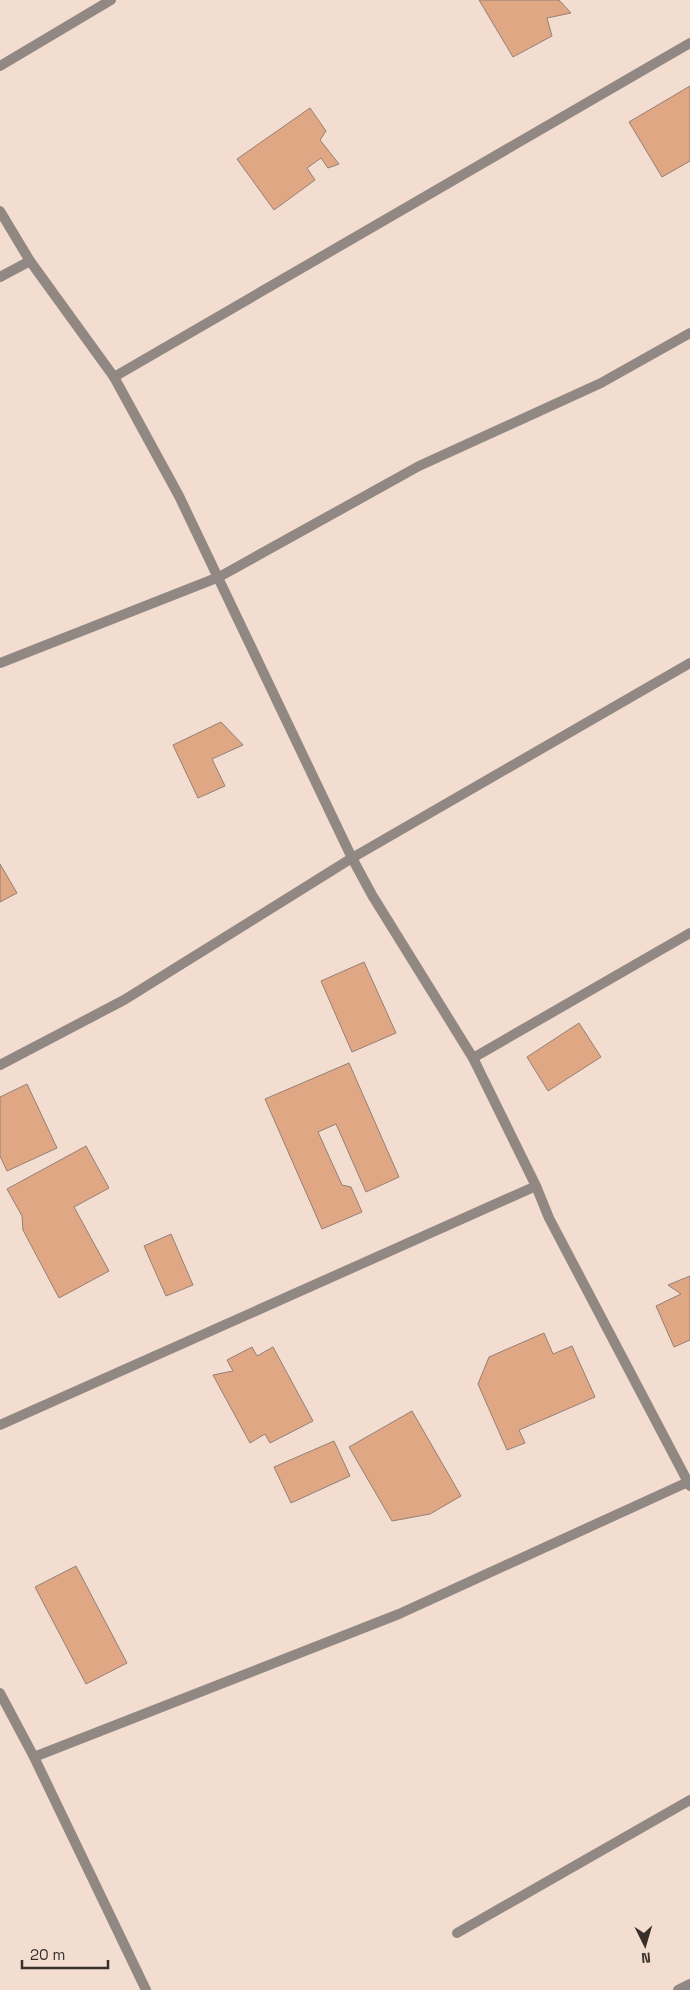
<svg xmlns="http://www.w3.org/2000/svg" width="690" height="1990" viewBox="0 0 690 1990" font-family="'Space Grotesk',sans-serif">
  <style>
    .building { fill: #e0a785; stroke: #948075 }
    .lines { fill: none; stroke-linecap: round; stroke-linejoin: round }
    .minor { stroke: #918883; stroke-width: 10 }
  </style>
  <rect width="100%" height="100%" fill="#f3dcd0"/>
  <g class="building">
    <polygon points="479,0 559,0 571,13 547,18 552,36 513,57"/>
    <polygon points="690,86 690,161 662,177 629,122"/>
    <polygon points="310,108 326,131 320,140 339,164 328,168 321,158 307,168 315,180 274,210 237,159"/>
    <polygon points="221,722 243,745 212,759 225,786 198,798 173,745"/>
    <polygon points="0,864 17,893 0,902"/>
    <polygon points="364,962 396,1033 352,1052 321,981"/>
    <polygon points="579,1023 601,1057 548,1091 527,1057"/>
    <polygon points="349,1063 399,1177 366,1192 336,1124 318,1132 342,1185 351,1187 362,1212 322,1229 265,1099"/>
    <polygon points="27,1084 57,1148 7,1171 0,1156 0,1097"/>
    <polygon points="86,1146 109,1188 74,1207 109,1271 59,1298 23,1230 22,1216 7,1189"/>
    <polygon points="171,1234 193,1285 166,1296 144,1246"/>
    <polygon points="690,1276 690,1340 674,1347 656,1306 681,1294 668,1285"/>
    <polygon points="544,1333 553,1354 572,1346 595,1397 519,1430 525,1443 507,1450 478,1384 489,1357"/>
    <polygon points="252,1347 257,1356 273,1347 313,1421 270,1443 265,1434 250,1443 213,1375 233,1371 227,1360"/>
    <polygon points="412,1411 461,1496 430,1514 392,1521 349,1447"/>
    <polygon points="334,1441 350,1476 291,1503 274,1467"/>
    <polygon points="76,1566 127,1663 86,1684 35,1587"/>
  </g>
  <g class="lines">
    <g class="minor">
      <polyline points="0,66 111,0"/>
      <polyline points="0,211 30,261 114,377 179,496 352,858 372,895 473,1058 536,1186 549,1218 690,1486"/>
      <polyline points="0,277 30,261"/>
      <polyline points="114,377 690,43"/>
      <polyline points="0,663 219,577 419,466 601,383 690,333"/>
      <polyline points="473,1058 690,933"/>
      <polyline points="0,1065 124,1000 352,858 690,663"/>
      <polyline points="0,1425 536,1186"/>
      <polyline points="0,1693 34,1757 146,1990"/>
      <polyline points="34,1757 399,1614 688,1482"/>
      <polyline points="457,1933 690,1800"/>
      <polyline points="678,1990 690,1984"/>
    </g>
  </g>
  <g transform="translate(645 1945) rotate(175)" stroke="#f3dcd0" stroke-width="4" paint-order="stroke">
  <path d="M0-4L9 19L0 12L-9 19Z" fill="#382f2a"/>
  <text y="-8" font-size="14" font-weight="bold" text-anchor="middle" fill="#382f2a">N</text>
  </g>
  <path d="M22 1960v8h86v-8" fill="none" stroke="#382f2a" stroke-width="2.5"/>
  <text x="30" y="1960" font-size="15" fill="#382f2a" stroke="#f3dcd0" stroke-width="4" paint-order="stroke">20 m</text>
</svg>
